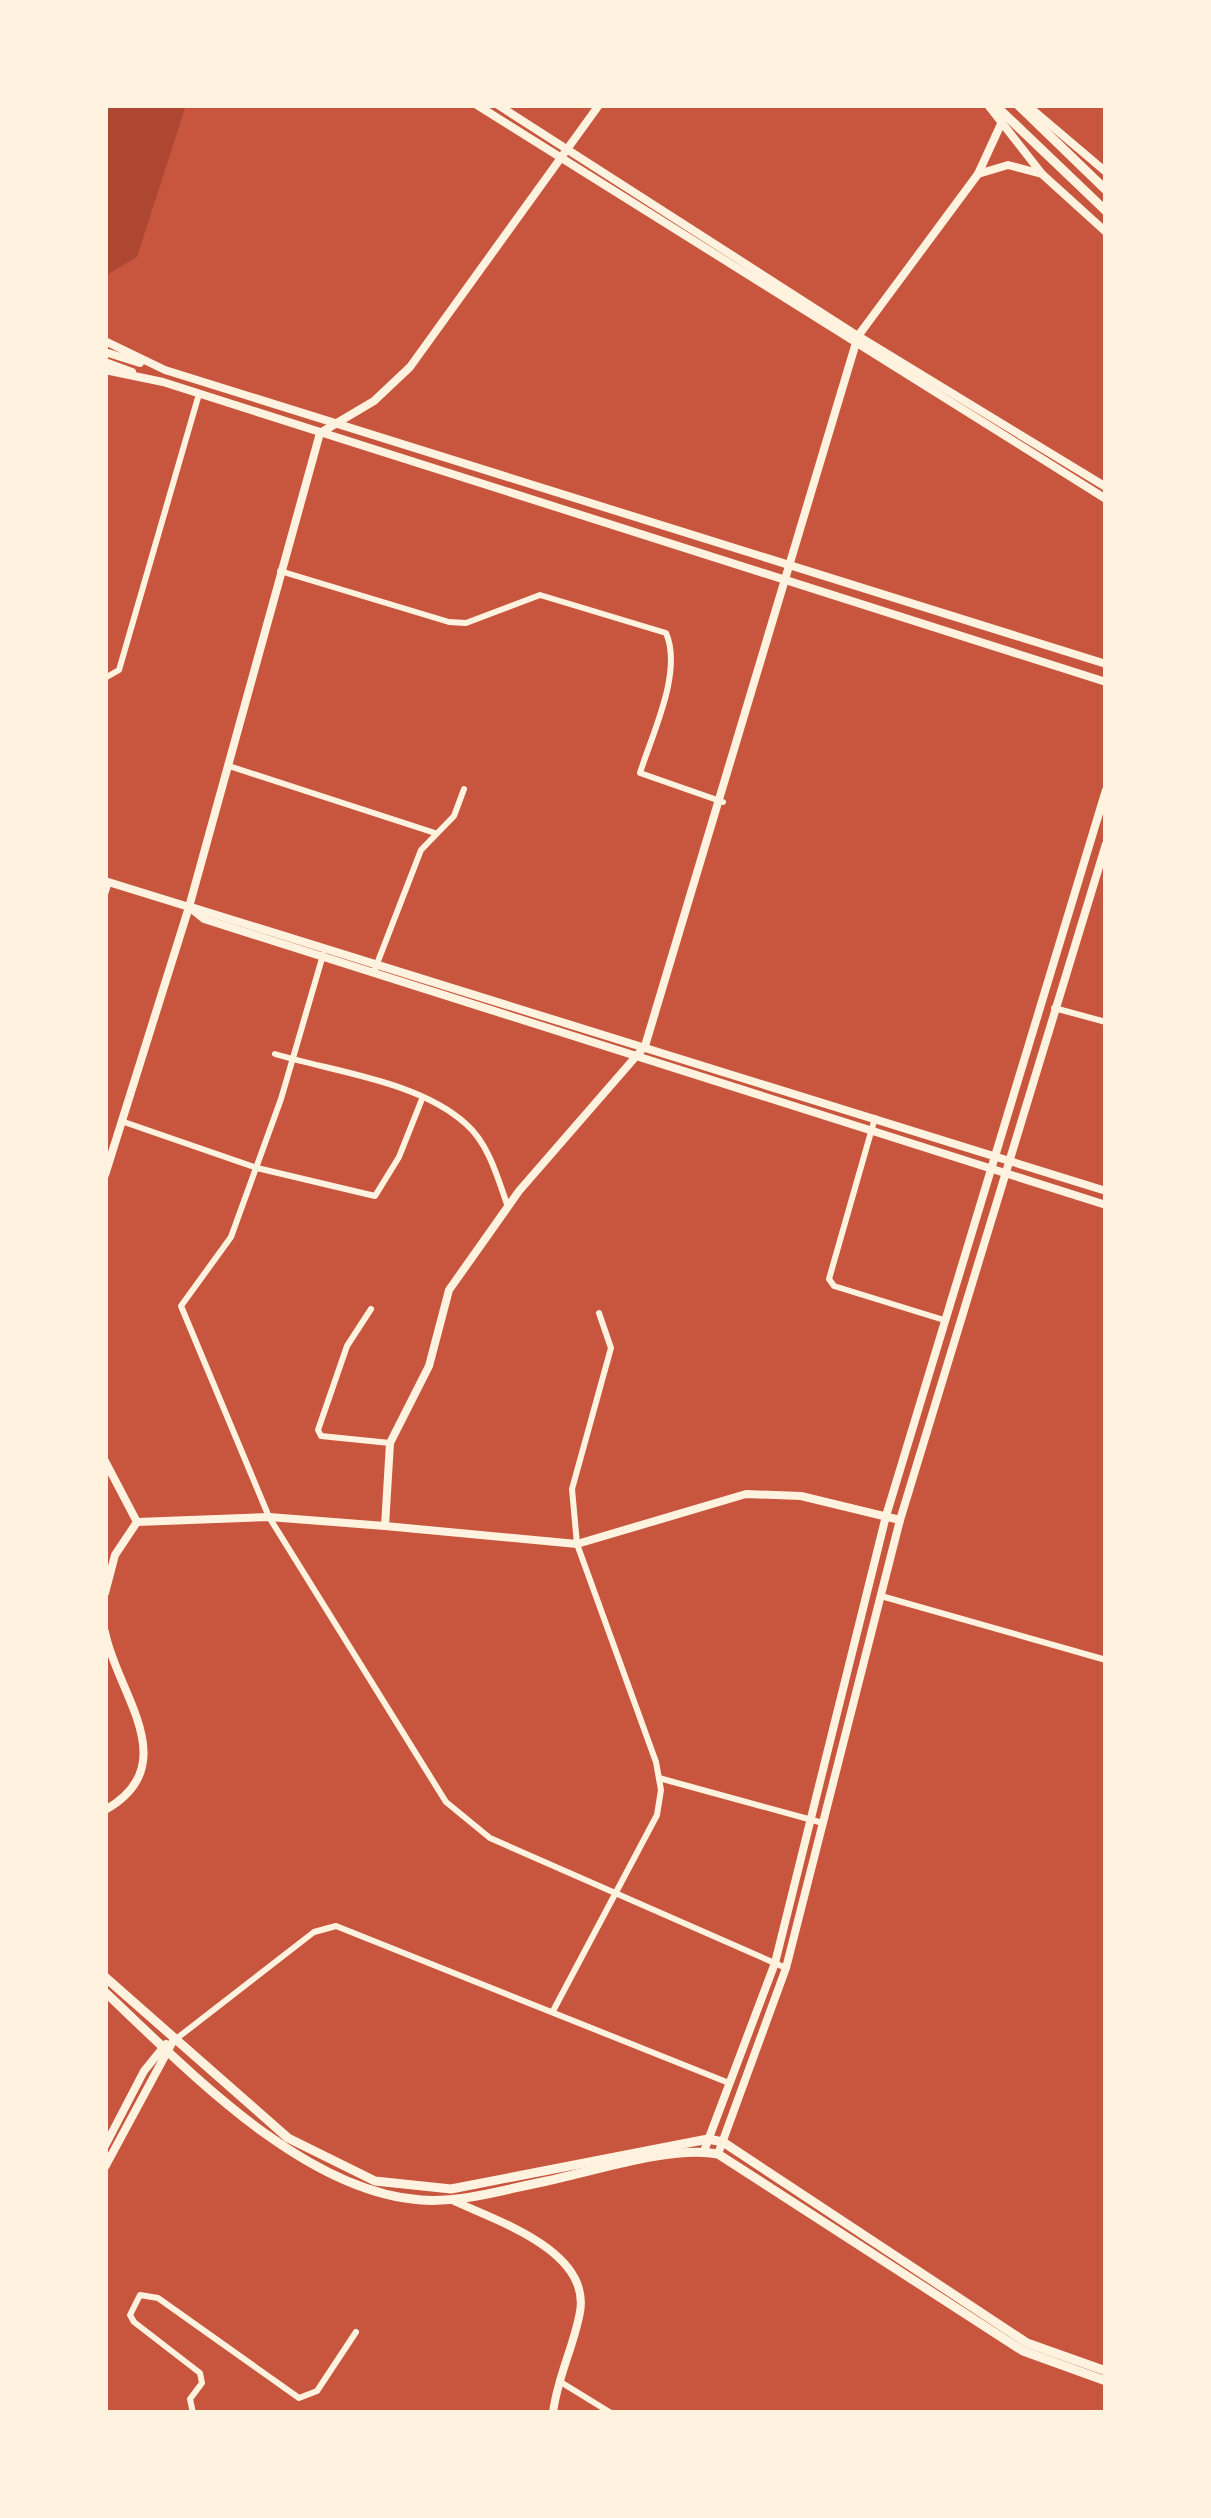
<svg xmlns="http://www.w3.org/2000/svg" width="1211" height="2518" viewBox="0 0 1211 2518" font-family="Quicksand,sans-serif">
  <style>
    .green { fill: #ae4732 }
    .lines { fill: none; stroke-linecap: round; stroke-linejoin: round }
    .minor { stroke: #fff3e0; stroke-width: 6 }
    .tertiary { stroke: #fff3e0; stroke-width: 8 }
    .secondary { stroke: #fff3e0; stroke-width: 8 }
    .primary { stroke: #fff3e0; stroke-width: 9 }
    .trunk { stroke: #fff3e0; stroke-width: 9 }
  </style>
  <rect width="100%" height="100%" fill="#c8553d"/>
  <polygon class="green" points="105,105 186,105 137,257 105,276"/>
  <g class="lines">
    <g class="minor">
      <path d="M280,571L449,622L466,623L540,595L666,633C683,672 652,734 640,773L723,802"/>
      <polyline points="105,678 119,670 199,394"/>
      <polyline points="229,766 435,833"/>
      <polyline points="105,894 109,882"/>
      <polyline points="323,955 281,1099 231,1237 181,1306 269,1517 446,1802 490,1838 786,1968"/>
      <polyline points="375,969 421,850 454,816 464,789"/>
      <polyline points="1054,1008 1106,1022"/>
      <path d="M275,1054C334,1072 419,1081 466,1124C489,1144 498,1179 508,1207"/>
      <polyline points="875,1118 829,1279 834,1286 944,1320"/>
      <polyline points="124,1122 257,1168 375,1196 399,1157 422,1099"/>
      <polyline points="371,1309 347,1346 318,1430 321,1436 390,1443"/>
      <polyline points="881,1596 1106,1660"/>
      <polyline points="659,1778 823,1823"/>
      <polyline points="553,2011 657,1815 661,1790 656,1762 577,1544 572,1489 611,1348 599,1313"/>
      <polyline points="176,2039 314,1932 336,1926 729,2083"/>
      <polyline points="559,2381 611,2413"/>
      <polyline points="193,2413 190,2399 202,2383 200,2373 134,2322 130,2315 140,2295 158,2298 299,2398 317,2391 356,2332"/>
    </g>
    <g class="tertiary">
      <polyline points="1001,124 978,174 1008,165 1042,174"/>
      <polyline points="105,341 165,370 1106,664"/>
      <polyline points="105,352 140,363"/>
      <polyline points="105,362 132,372"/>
      <polyline points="105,370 163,382 1106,682"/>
      <polyline points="105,1175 189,907 320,433 374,401 410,367 599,105"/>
      <polyline points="105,1461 137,1522 115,1555 105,1593"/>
      <polyline points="137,1522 269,1517 385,1526 390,1443 429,1366 449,1290 519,1191 645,1046 858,336 978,174"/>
      <polyline points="385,1526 577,1544 746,1494 801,1496 900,1520"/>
      <path d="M105,1632C116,1692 186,1765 105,1810"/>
      <polyline points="105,2146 144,2071 166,2044"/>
      <polyline points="105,2167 173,2041"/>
      <path d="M452,2200C494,2220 591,2250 580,2312C574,2346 557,2378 553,2413"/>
    </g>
    <g class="secondary">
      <polyline points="477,105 1106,499"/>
      <polyline points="498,105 858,336 1106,487"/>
      <polyline points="988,105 1042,174 1106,232"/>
      <polyline points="1027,105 1106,172"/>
      <polyline points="105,881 189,907 204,919 1106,1205"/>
      <polyline points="191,907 1106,1191"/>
      <polyline points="704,2151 775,1963 886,1516 1106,790"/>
      <polyline points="718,2154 786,1968 900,1520 1106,844"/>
    </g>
    <g class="primary">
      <polyline points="105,1977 288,2138 375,2181 451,2189 708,2139 723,2142 1027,2343 1106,2371"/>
      <path d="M105,1992C187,2069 303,2192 421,2200C463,2203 506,2189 547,2181C594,2171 672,2145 718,2154L1023,2351L1106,2381"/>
    </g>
    <g class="trunk">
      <polyline points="995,105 1106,211"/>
      <polyline points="1018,105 1106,190"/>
    </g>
  </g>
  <rect width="1211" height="2518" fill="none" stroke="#fff3e0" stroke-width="216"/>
</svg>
